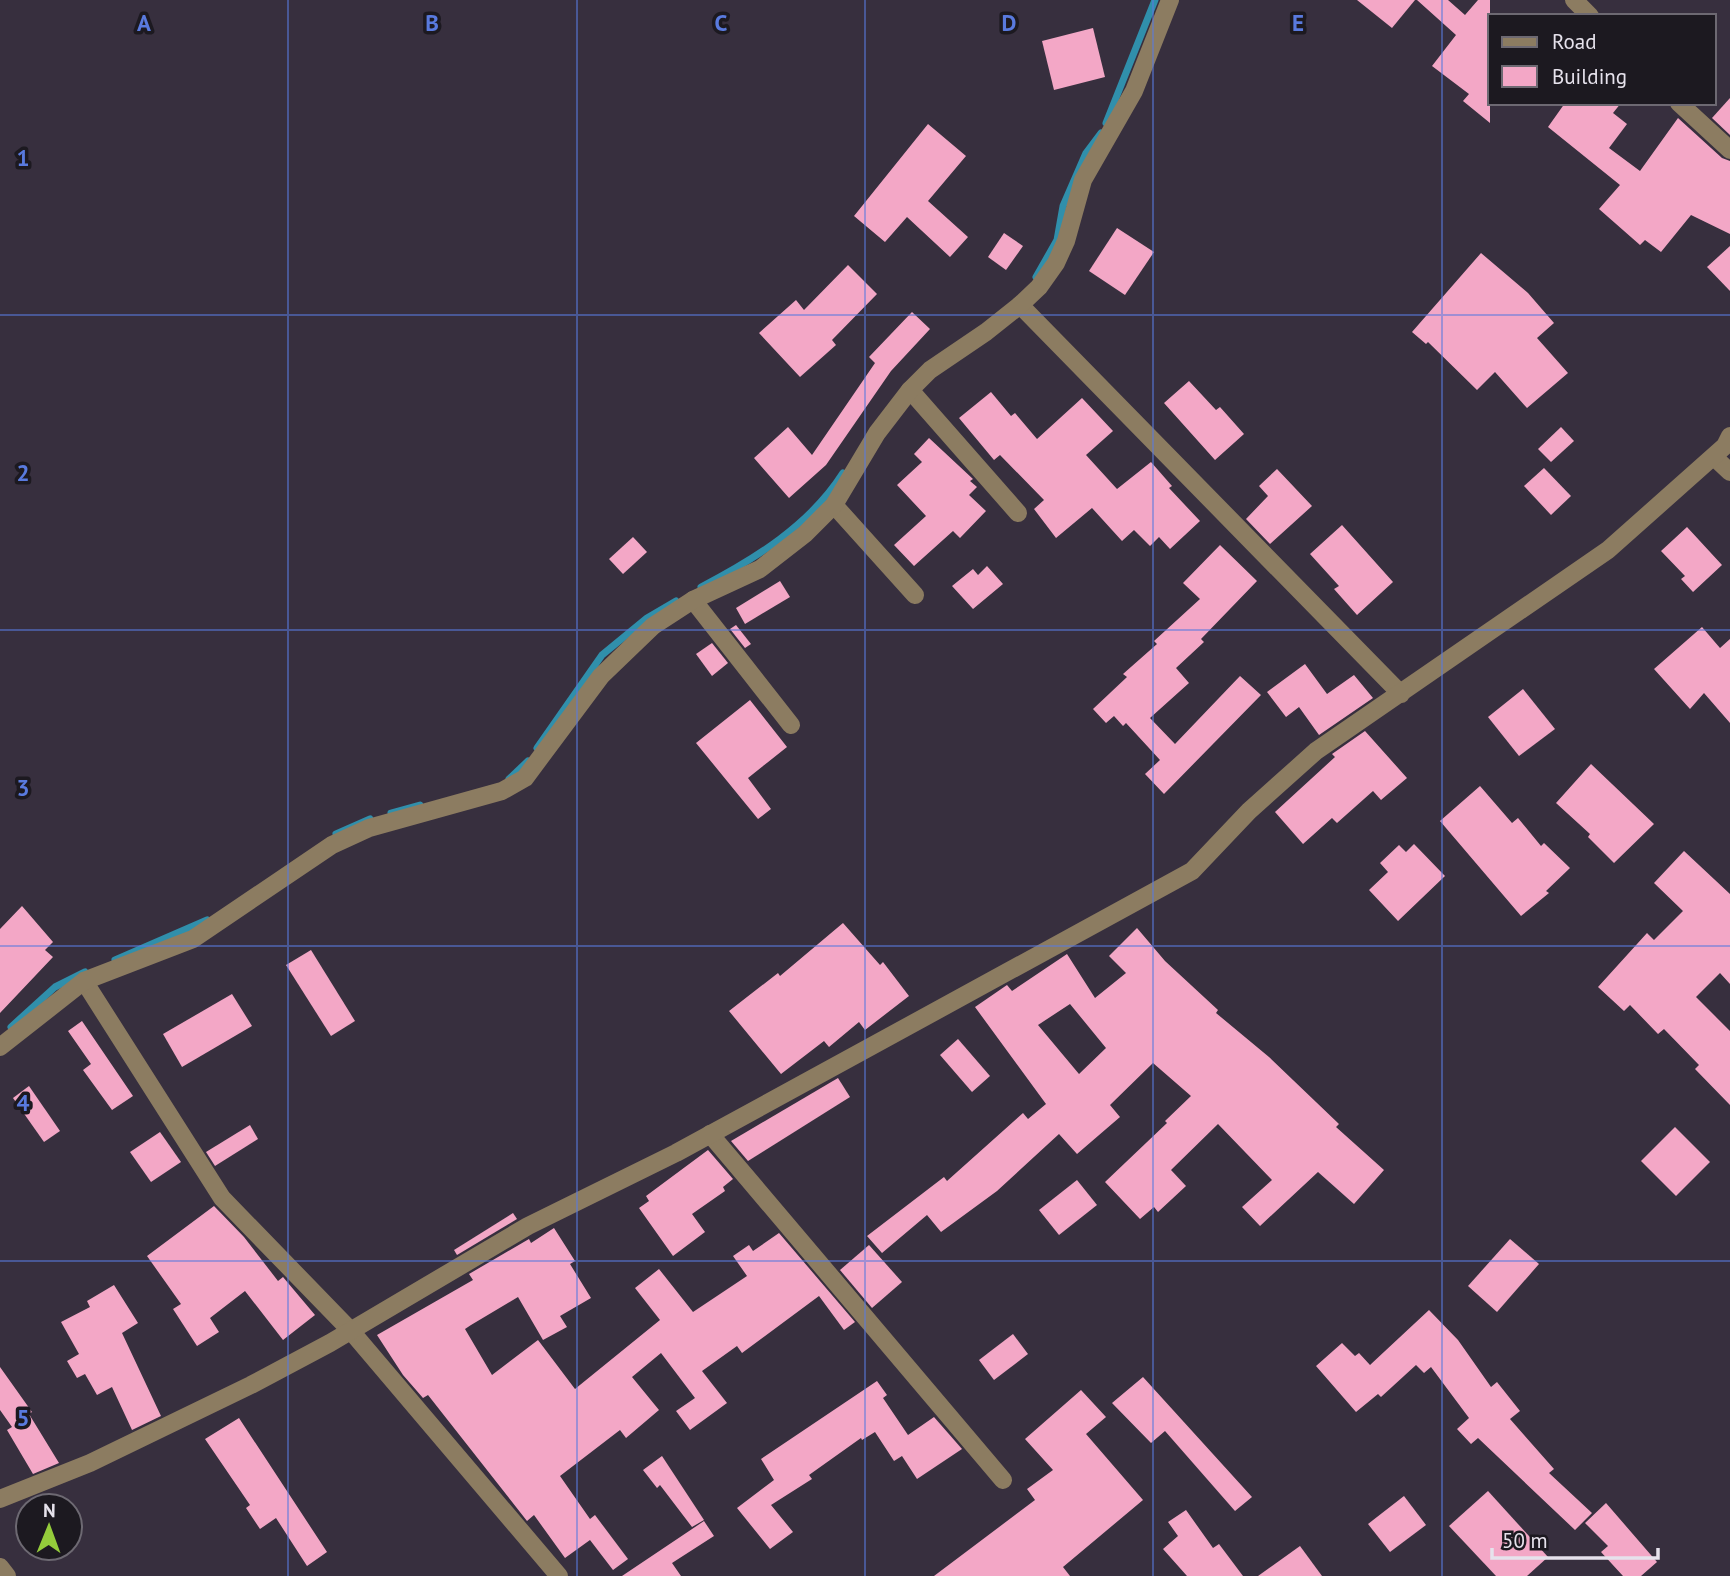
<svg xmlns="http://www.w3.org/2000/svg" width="1730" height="1576" viewBox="0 0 1730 1576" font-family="'PT Sans',sans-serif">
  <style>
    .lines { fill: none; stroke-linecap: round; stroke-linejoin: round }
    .stream { stroke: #308fab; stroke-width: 7 }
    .building { fill: #f3a7c6; fill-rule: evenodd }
    .minor { stroke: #8c7c61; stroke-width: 18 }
    .grid { fill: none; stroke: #597ade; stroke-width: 2; stroke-opacity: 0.55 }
    .grid-label { font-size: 23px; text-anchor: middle; font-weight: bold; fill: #597ade; stroke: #1c1920; stroke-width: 7; stroke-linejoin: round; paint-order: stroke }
  </style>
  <rect width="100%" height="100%" fill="#372f3e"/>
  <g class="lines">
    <g class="stream">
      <polyline points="1106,123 1155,0"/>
      <polyline points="1036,277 1057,240 1063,206 1086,153 1101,133"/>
      <path d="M701,587C755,559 810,525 843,473"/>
      <polyline points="537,748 602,655 647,618 676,601"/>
      <polyline points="509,779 528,761"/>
      <polyline points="391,813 420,805"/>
      <polyline points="336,834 370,819"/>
      <polyline points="115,960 207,920"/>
      <polyline points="11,1027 55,987 85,972"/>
    </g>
  </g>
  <g class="building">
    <polygon points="1357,0 1415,0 1392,28"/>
    <polygon points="1417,0 1448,0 1465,15 1478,0 1490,0 1490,123 1463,101 1469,94 1432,66 1456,35"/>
    <polygon points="1093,28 1105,77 1054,90 1042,41"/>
    <polygon points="1730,98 1730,135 1712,118"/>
    <polygon points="1565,103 1621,103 1613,113 1627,124 1609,148 1640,171 1678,118 1722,158 1730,161 1730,234 1691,215 1661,252 1645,240 1640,245 1599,209 1620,185 1548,127"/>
    <polygon points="928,124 966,156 928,201 968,237 950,257 907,217 885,242 854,216"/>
    <polygon points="1117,228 1154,252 1125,295 1089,271"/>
    <polygon points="1004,233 1023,246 1006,270 988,257"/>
    <polygon points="1730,246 1730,291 1707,267"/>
    <polygon points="1481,253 1528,293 1554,323 1537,338 1568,373 1527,408 1495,372 1477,390 1428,342 1426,344 1412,332"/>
    <polygon points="848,265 877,294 832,340 836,345 800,377 759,333 796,300 804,310"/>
    <polygon points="912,312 930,329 891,371 826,465 789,498 754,458 788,427 812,455 875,363 869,357"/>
    <polygon points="1189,381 1216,410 1220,407 1244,434 1215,460 1164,403"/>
    <polygon points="991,392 1011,416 1015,413 1037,439 1082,398 1113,431 1086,455 1117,489 1151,462 1172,486 1169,488 1200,521 1170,549 1159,537 1150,546 1134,530 1122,541 1092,508 1056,538 1034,509 1044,500 1000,455 994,460 959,418"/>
    <polygon points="1561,427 1574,441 1551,462 1538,449"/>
    <polygon points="929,438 973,479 970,481 977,487 969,495 986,511 960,538 953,531 914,566 894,545 926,516 897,485 922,462 914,454"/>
    <polygon points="1544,468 1571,496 1551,515 1524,486"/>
    <polygon points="1277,469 1312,506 1270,544 1246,519 1268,496 1259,486"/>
    <polygon points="1342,525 1393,582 1357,615 1334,589 1339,586 1310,554"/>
    <polygon points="1687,527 1722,565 1693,592 1681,579 1685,576 1661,551"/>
    <polygon points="633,537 647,552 623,574 609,559"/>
    <polygon points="1220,545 1257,581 1201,639 1204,642 1176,668 1189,683 1150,718 1175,744 1240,676 1261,695 1164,794 1145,774 1160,760 1126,723 1123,726 1114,716 1106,723 1093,709 1127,677 1123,674 1157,644 1154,641 1200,599 1183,583"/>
    <polygon points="987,566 1003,584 973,609 952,586 973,569 978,575"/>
    <polygon points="780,581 790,597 745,624 736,608"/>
    <polygon points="736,625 751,644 745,648 730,629"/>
    <polygon points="1702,627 1720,648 1730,639 1730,723 1704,693 1690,709 1654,669"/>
    <polygon points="712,643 728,663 712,676 696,654"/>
    <polygon points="1305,664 1327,694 1354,675 1373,698 1319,735 1299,707 1286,717 1267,692"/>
    <polygon points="1523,689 1555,729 1519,756 1488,717"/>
    <polygon points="750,700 787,747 748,778 771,809 758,819 696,743"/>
    <polygon points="1365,731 1407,778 1381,800 1373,791 1337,823 1332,818 1303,844 1275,812 1335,757 1332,754"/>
    <polygon points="1591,764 1654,824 1614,863 1588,837 1590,834 1556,803"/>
    <polygon points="1480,786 1512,823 1518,818 1541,846 1544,843 1570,868 1546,891 1549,893 1521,916 1440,821"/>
    <polygon points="1414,844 1445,876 1398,921 1369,890 1388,872 1380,863 1399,845 1406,852"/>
    <polygon points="1684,851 1730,894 1730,984 1720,973 1696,997 1730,1031 1730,1105 1695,1069 1699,1065 1664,1029 1658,1034 1630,1005 1624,1011 1598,987 1647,933 1654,940 1683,911 1654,883"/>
    <polygon points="22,906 53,942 45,950 53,957 0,1013 0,929"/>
    <polygon points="843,923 880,965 883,962 909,996 865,1030 859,1022 829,1047 824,1041 781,1074 729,1011 778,973 780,976"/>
    <path d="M1137,928L1165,961L1218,1010L1216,1013L1269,1057L1339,1124L1336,1127L1384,1170L1354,1204L1318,1172L1260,1226L1242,1207L1272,1180L1218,1124L1171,1170L1186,1186L1158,1212L1154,1207L1140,1219L1105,1182L1167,1123L1165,1121L1191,1096L1153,1063L1110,1105L1120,1117L1077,1154L1059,1134L997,1191L941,1232L927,1215L882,1253L867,1236L944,1177L947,1181L1023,1113L1028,1119L1046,1104L975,1007L1007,985L1012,991L1067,954L1095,998L1126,973L1109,956ZM1070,1004L1106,1048L1079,1074L1038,1025Z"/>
    <polygon points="311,950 355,1021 331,1036 286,965"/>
    <polygon points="232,994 252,1026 182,1067 163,1034"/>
    <polygon points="82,1021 133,1096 112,1110 83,1070 91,1064 68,1031"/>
    <polygon points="958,1039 990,1076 972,1092 940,1055"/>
    <polygon points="838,1078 850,1097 748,1161 731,1141"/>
    <polygon points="29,1086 60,1131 44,1142 13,1098"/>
    <polygon points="250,1125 258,1139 215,1166 206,1152"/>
    <polygon points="1675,1127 1710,1162 1676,1196 1641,1161"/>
    <polygon points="160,1132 181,1162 151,1182 130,1152"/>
    <polygon points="708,1150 733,1179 723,1187 725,1191 692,1214 705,1232 673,1256 639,1208 649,1201 646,1196"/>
    <polygon points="1077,1180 1097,1205 1059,1235 1039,1210"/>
    <polygon points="214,1206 244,1237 278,1281 283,1277 315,1315 283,1340 245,1291 210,1318 219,1332 197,1346 173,1309 181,1304 147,1256"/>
    <polygon points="513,1213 517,1219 457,1255 454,1250"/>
    <polygon points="554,1228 575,1261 570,1264 591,1298 560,1316 567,1327 543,1340 518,1297 471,1325 465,1329 492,1375 538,1340 575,1389 660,1320 635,1288 659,1269 693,1312 747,1276 733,1256 749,1245 753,1251 779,1233 855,1322 844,1330 819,1296 742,1353 737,1346 702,1371 727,1403 690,1430 676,1411 695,1398 661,1353 632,1377 659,1410 626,1438 620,1430 560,1476 590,1519 595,1515 628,1559 613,1570 590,1540 565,1558 534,1515 527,1521 428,1395 423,1398 403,1375 377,1335 473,1280 469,1274 529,1239 531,1243"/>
    <polygon points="1510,1239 1539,1264 1497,1312 1468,1286"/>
    <polygon points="869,1245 902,1282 872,1308 840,1270"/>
    <polygon points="114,1285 138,1323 122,1333 161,1416 132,1430 112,1387 97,1395 85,1374 77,1378 67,1361 79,1354 61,1322 90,1307 87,1301"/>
    <polygon points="1429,1310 1458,1340 1491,1387 1497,1382 1520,1411 1510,1419 1554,1469 1549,1473 1592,1513 1575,1530 1478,1438 1471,1444 1457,1429 1469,1418 1431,1367 1424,1373 1416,1365 1381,1397 1378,1394 1356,1412 1316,1366 1342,1343 1355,1356 1359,1353 1370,1365"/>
    <polygon points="1013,1334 1028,1354 994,1380 979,1360"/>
    <polygon points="0,1367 32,1412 29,1414 59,1463 33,1474 7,1430 12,1427 0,1410"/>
    <polygon points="1143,1377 1252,1497 1235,1511 1165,1431 1151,1443 1112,1403"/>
    <polygon points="877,1381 887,1395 883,1398 908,1435 934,1417 962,1449 917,1479 902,1456 894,1461 875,1432 862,1440 861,1438 809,1475 812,1479 771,1505 793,1532 770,1549 737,1508 774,1480 761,1459"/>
    <polygon points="1081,1390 1106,1417 1086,1434 1143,1500 1063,1567 1070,1576 934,1576 1035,1500 1027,1489 1053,1470 1025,1439"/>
    <polygon points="239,1418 327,1552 307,1566 276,1518 260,1529 246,1508 250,1505 205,1439"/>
    <polygon points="662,1456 704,1520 692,1527 660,1485 657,1488 643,1470"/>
    <polygon points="1488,1491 1548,1557 1527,1576 1496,1576 1449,1526"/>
    <polygon points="1404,1496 1426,1525 1390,1552 1368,1524"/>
    <polygon points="1606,1503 1657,1562 1641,1576 1623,1576 1601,1552 1608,1546 1585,1523"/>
    <polygon points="1186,1510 1213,1548 1219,1544 1243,1576 1187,1576 1163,1549 1178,1536 1168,1522"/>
    <polygon points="704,1521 714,1536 672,1563 681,1576 622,1576"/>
    <polygon points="1300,1546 1322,1576 1258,1576"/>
  </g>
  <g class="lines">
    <g class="minor">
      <polyline points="1574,0 1590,16"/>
      <polyline points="1679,103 1730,150"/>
      <polyline points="1020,305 1401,694"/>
      <polyline points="910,390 1018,513"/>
      <polyline points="1714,457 1730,472"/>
      <polyline points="834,505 915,595"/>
      <polyline points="693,600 791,725"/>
      <polyline points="84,981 222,1198 351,1331 559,1576"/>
      <polyline points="0,1047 84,981 193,939 332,845 369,828 502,791 525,778 601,676 653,626 693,600 760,569 805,534 834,505 877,433 910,390 930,370 986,332 1020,305 1039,287 1056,263 1066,241 1083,180 1134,91 1170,0"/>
      <polyline points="710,1134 1003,1480"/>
      <polyline points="0,1499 90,1463 251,1385 330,1343 528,1226 676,1153 1192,871 1249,811 1316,751 1608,550 1725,446 1730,436"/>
      <polyline points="0,1567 7,1576"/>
    </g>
  </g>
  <path class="grid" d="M288,0V1576M577,0V1576M865,0V1576M1153,0V1576M1442,0V1576M0,315H1730M0,630H1730M0,946H1730M0,1261H1730"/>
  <g class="grid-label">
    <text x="144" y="31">A</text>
    <text x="432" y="31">B</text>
    <text x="721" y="31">C</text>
    <text x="1009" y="31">D</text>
    <text x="1298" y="31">E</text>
    <text x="23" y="166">1</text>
    <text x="23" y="481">2</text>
    <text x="23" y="796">3</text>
    <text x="23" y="1111">4</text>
    <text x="23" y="1426">5</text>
  </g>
  <rect x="1488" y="14" width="228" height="91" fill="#1c1920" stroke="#6d6972" stroke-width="2"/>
  <rect x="1502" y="37" width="35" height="10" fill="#8c7c61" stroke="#6d6972" stroke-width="2"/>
  <text x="1552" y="49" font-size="21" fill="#e6e2ec">Road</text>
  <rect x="1502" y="66" width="35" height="21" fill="#f3a7c6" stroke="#6d6972" stroke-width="2"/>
  <text x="1552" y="84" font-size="21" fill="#e6e2ec">Building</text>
  <g transform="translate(49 1527) rotate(1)"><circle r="33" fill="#1c1920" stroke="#6d6972" stroke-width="2"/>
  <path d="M0-5L12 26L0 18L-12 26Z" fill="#94cc3b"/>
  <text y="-10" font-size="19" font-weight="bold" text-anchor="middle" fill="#e6e2ec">N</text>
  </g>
  <path d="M1492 1548v10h166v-10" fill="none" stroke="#e6e2ec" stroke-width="3.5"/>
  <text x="1502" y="1548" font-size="21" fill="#e6e2ec" stroke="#1c1920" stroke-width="5" paint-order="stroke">50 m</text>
</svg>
